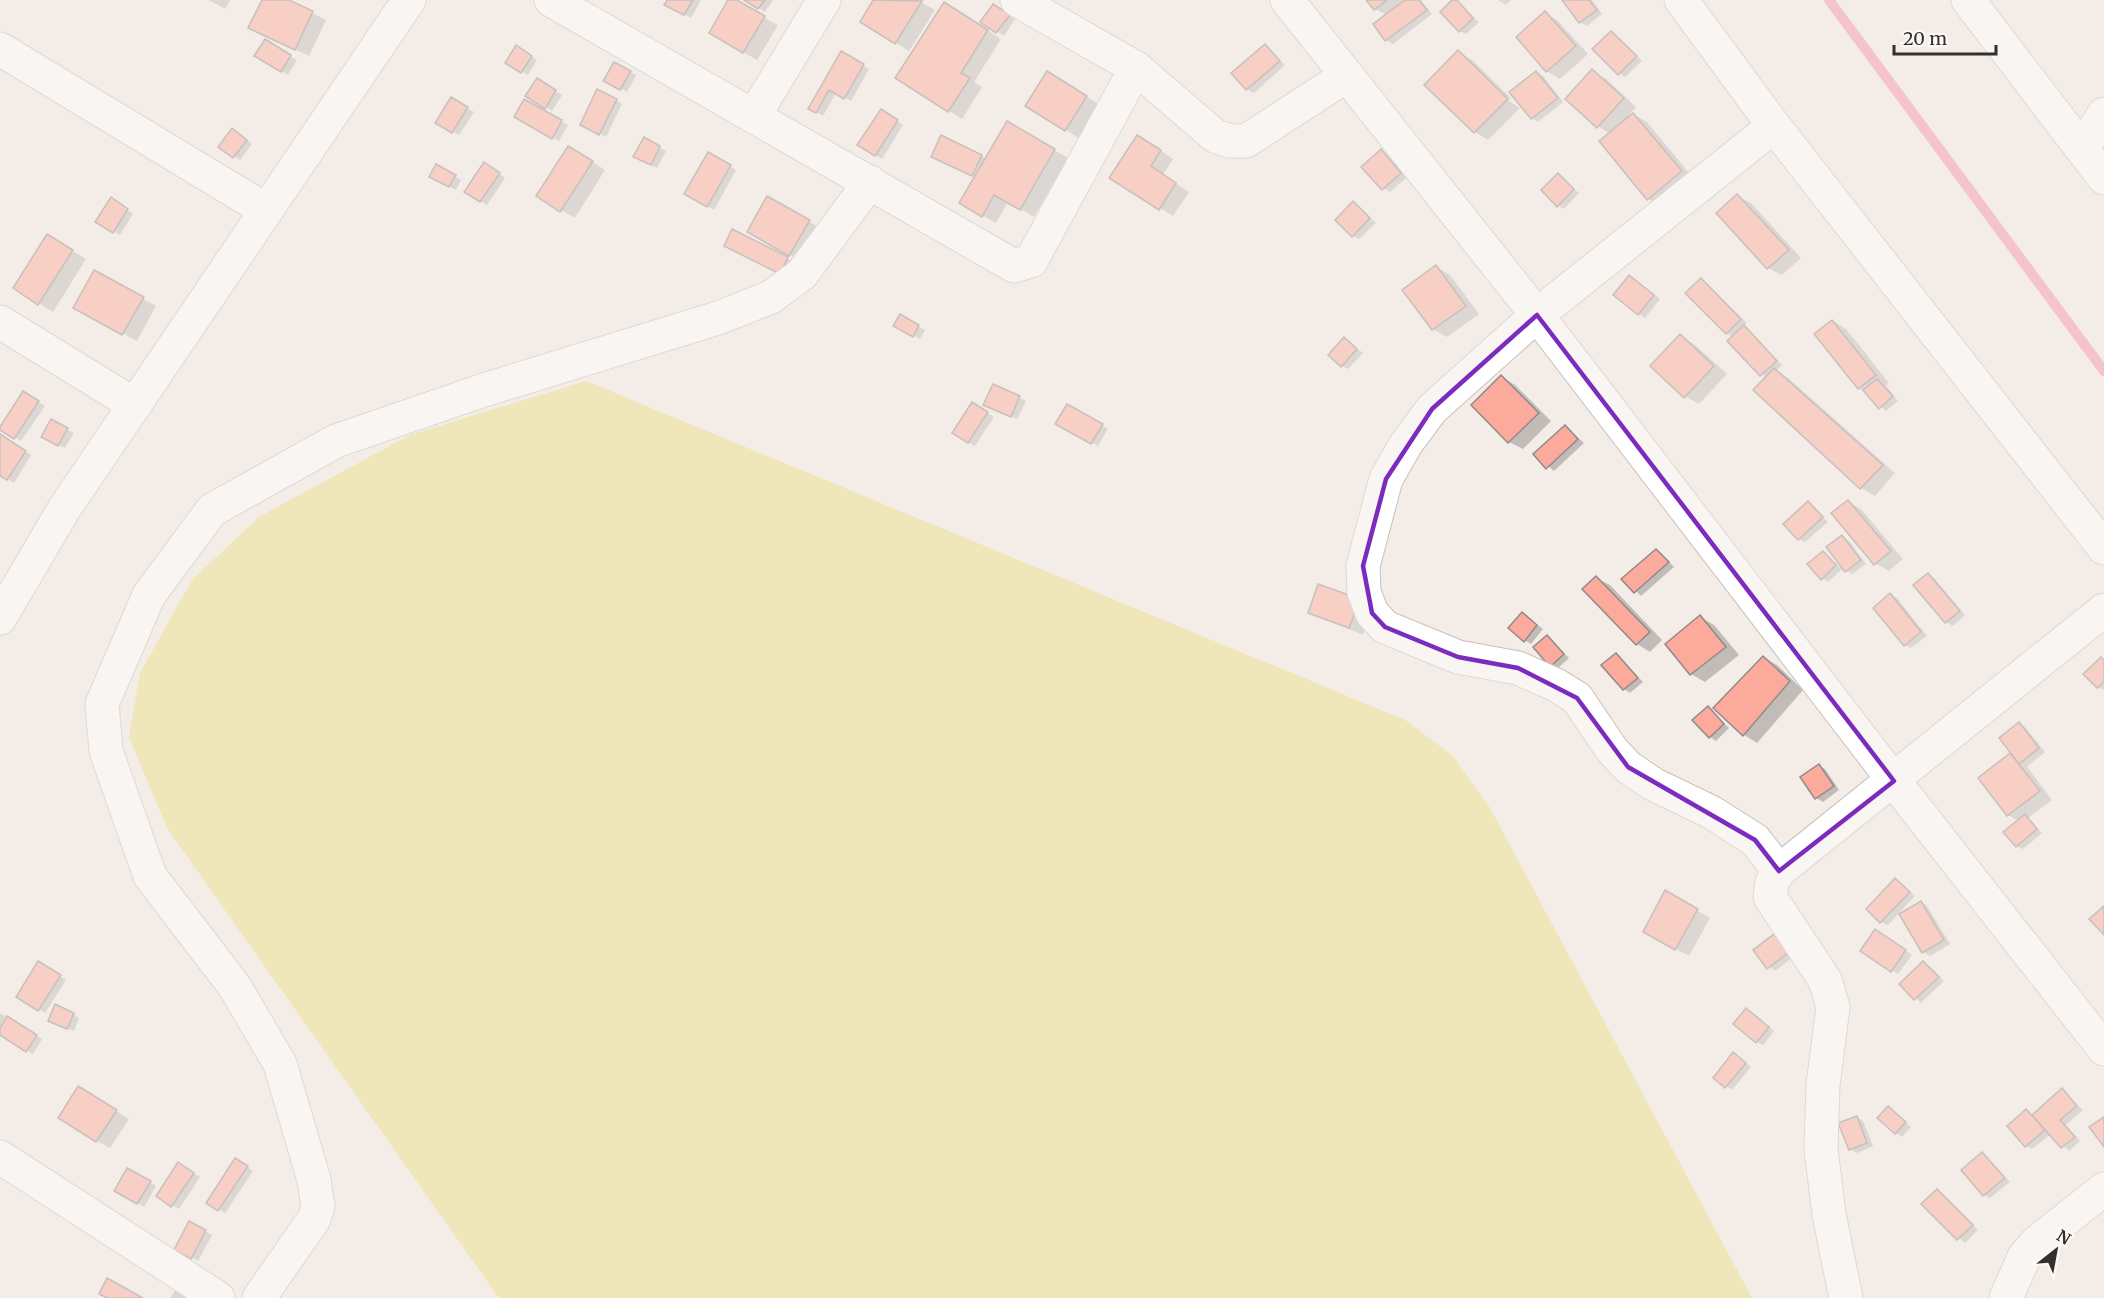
<svg xmlns="http://www.w3.org/2000/svg" width="2104" height="1298" viewBox="0 0 2104 1298" font-family="Merriweather,serif">
  <style>
    .green { fill: #eadd82 }
    .shadow { fill: #0003 }
    .lines { fill: none; stroke-linecap: round; stroke-linejoin: round }
    .stream { stroke: #f892a8; stroke-width: 10 }
    .building { fill: #fcaa9c; stroke: #928a88; stroke-width: 1.5 }
    .street-casing { stroke: #c8c1bc; stroke-width: 35 }
    .primary-casing { stroke: #c8c1bc; stroke-width: 35 }
    .street { stroke: #fff; stroke-width: 33 }
    .primary { stroke: #fff; stroke-width: 33 }
    .marked { fill: none; stroke: #7b2cbf; stroke-width: 4.5; stroke-linejoin: round }
  </style>
  <rect width="100%" height="100%" fill="#f3ece7"/>
  <polygon class="green" points="586,381 1405,720 1453,756 1490,808 1752,1298 499,1298 167,828 129,737 140,673 192,580 259,517 410,435"/>
  <g class="shadow">
    <polygon points="209,0 230,0 225,9"/>
    <polygon points="263,0 286,0 326,20 309,56 250,28"/>
    <polygon points="669,0 701,0 691,18 666,4"/>
    <polygon points="730,0 778,25 757,60 711,33"/>
    <polygon points="747,0 773,0 765,12"/>
    <polygon points="875,0 918,0 935,10 909,51 862,22"/>
    <polygon points="1368,0 1421,0 1432,14 1393,44 1386,40 1375,24 1387,15 1375,9"/>
    <polygon points="1454,0 1479,22 1466,34 1460,31"/>
    <polygon points="1498,0 1511,0 1506,5"/>
    <polygon points="1564,0 1592,0 1602,14 1587,26 1580,22"/>
    <polygon points="1000,9 1015,19 1004,36 982,21"/>
    <polygon points="958,11 1001,39 974,82 982,87 962,119 949,111"/>
    <polygon points="1545,13 1558,21 1588,54 1560,79 1547,71"/>
    <polygon points="1612,32 1642,61 1625,77 1619,73"/>
    <polygon points="266,41 297,60 288,75 256,55"/>
    <polygon points="1265,46 1285,65 1254,93 1247,89"/>
    <polygon points="516,47 537,60 528,75 507,63"/>
    <polygon points="1458,52 1472,60 1513,100 1502,94 1501,96 1520,108 1488,140 1475,132"/>
    <polygon points="841,53 869,69 851,101 836,93 823,116 810,109"/>
    <polygon points="614,64 636,75 627,92 605,81"/>
    <polygon points="1592,71 1606,79 1636,107 1627,117 1633,114 1647,122 1694,179 1662,206 1648,199 1610,134 1598,126"/>
    <polygon points="1537,73 1543,76 1563,102 1538,122 1532,118"/>
    <polygon points="537,80 562,95 552,111 527,95"/>
    <polygon points="1061,80 1100,105 1079,138 1066,130"/>
    <polygon points="452,99 474,112 459,135 437,122"/>
    <polygon points="616,100 622,104 606,137 588,128"/>
    <polygon points="525,101 568,125 559,141 516,117"/>
    <polygon points="881,111 903,125 882,159 859,145"/>
    <polygon points="1008,123 1068,158 1034,217 1008,202 996,223 961,203 976,177 940,160 981,156 987,159"/>
    <polygon points="238,133 252,144 240,160 220,146"/>
    <polygon points="644,139 666,151 657,168 641,160"/>
    <polygon points="1151,144 1173,159 1163,175 1189,192 1173,216 1111,178"/>
    <polygon points="1382,151 1407,177 1390,192 1383,188"/>
    <polygon points="708,154 736,170 714,210 686,193"/>
    <polygon points="582,155 605,170 575,218 538,196"/>
    <polygon points="437,166 461,180 456,190 431,176"/>
    <polygon points="491,168 505,178 487,205 480,201"/>
    <polygon points="1558,175 1579,193 1564,209 1558,205"/>
    <polygon points="1738,196 1751,203 1801,258 1782,275 1768,268"/>
    <polygon points="767,198 822,229 804,263 749,232"/>
    <polygon points="117,203 133,214 120,235 97,221"/>
    <polygon points="1353,203 1376,223 1359,239 1353,236"/>
    <polygon points="733,231 794,262 787,276"/>
    <polygon points="61,244 86,259 53,312 15,288"/>
    <polygon points="1436,267 1450,275 1479,314 1447,337 1433,329 1404,290"/>
    <polygon points="95,272 156,306 137,341 75,308"/>
    <polygon points="1636,280 1660,299 1645,318 1615,295"/>
    <polygon points="1701,280 1747,323 1743,326 1782,365 1776,371 1788,378 1895,473 1875,496 1861,488 1755,390 1766,378 1729,341 1733,337 1726,333"/>
    <polygon points="900,316 925,330 920,339 895,326"/>
    <polygon points="1833,321 1846,329 1889,383 1886,386 1898,401 1886,411 1859,388 1816,334"/>
    <polygon points="1680,336 1694,344 1727,374 1699,404 1685,396"/>
    <polygon points="1345,339 1363,353 1348,369 1342,366"/>
    <polygon points="1502,377 1515,385 1551,421 1523,449 1509,442"/>
    <polygon points="994,386 1026,401 1017,419 992,407"/>
    <polygon points="23,393 45,406 21,441 1,428"/>
    <polygon points="973,404 994,417 975,446 954,433"/>
    <polygon points="1067,406 1108,429 1098,446 1057,423"/>
    <polygon points="52,421 74,433 65,448 43,436"/>
    <polygon points="1565,427 1584,443 1554,471 1535,454"/>
    <polygon points="0,435 31,455 14,483 0,474"/>
    <polygon points="1848,502 1861,509 1903,559 1889,571 1875,563"/>
    <polygon points="1808,503 1828,522 1805,542 1799,539"/>
    <polygon points="1843,537 1849,541 1866,564 1852,574 1846,570"/>
    <polygon points="1657,550 1674,567 1641,596 1624,579"/>
    <polygon points="1824,553 1842,569 1828,582 1822,578"/>
    <polygon points="1928,575 1934,578 1965,615 1953,626 1946,622 1915,586"/>
    <polygon points="1596,578 1610,585 1662,640 1650,652 1637,644"/>
    <polygon points="1891,595 1897,598 1927,636 1911,648 1905,645"/>
    <polygon points="1372,608 1363,635 1309,612"/>
    <polygon points="1523,614 1543,629 1531,644 1524,640"/>
    <polygon points="1700,617 1714,625 1739,655 1705,682 1691,674"/>
    <polygon points="1547,637 1569,658 1557,669 1551,665"/>
    <polygon points="1616,654 1643,682 1630,693 1624,689"/>
    <polygon points="1763,657 1777,665 1803,690 1757,743 1744,735"/>
    <polygon points="2104,661 2104,690 2098,687"/>
    <polygon points="1708,708 1729,728 1716,741 1710,737"/>
    <polygon points="2019,724 2025,727 2045,752 2027,767 2052,800 2028,818 2042,833 2023,849 2017,846 2019,821 2008,815 1980,778 2010,755 2017,759"/>
    <polygon points="1819,766 1825,769 1839,790 1823,802 1816,798"/>
    <polygon points="1896,879 1915,896 1888,925 1881,922"/>
    <polygon points="1666,893 1710,918 1689,956 1645,931"/>
    <polygon points="1921,902 1927,906 1950,944 1930,956 1923,952 1901,914"/>
    <polygon points="1882,935 1912,955 1898,974 1863,950"/>
    <polygon points="1806,947 1775,971 1755,951"/>
    <polygon points="1923,962 1944,981 1921,1003 1901,984"/>
    <polygon points="39,963 66,980 45,1013 18,996"/>
    <polygon points="0,1013 5,1016 1,1025 14,1021 42,1039 33,1054 0,1034"/>
    <polygon points="73,1014 79,1018 74,1031 56,1024"/>
    <polygon points="1753,1014 1774,1031 1763,1045 1757,1042"/>
    <polygon points="1740,1058 1751,1067 1732,1090 1715,1078"/>
    <polygon points="2062,1090 2083,1110 2066,1125 2080,1141 2069,1151 2051,1134 2032,1149 2026,1146 2026,1111 2033,1115"/>
    <polygon points="92,1096 129,1119 110,1148 97,1141"/>
    <polygon points="1888,1108 1911,1127 1902,1137 1896,1133"/>
    <polygon points="1857,1117 1863,1121 1873,1146 1857,1153 1850,1149"/>
    <polygon points="1982,1154 2010,1182 1990,1198 1984,1195"/>
    <polygon points="236,1160 253,1171 225,1213 208,1202"/>
    <polygon points="179,1164 200,1177 179,1209 158,1196"/>
    <polygon points="128,1170 156,1186 144,1207 116,1190"/>
    <polygon points="1937,1191 1978,1230 1965,1243 1923,1204"/>
    <polygon points="190,1223 212,1235 198,1261 176,1249"/>
    <polygon points="177,1288 194,1298 170,1298"/>
  </g>
  <g class="lines">
    <polyline class="stream" points="1829,0 2104,371"/>
  </g>
  <g class="building">
    <polygon points="262,0 289,0 313,11 295,50 248,28"/>
    <polygon points="667,0 693,0 684,15 664,5"/>
    <polygon points="728,0 737,0 765,16 743,53 709,33"/>
    <polygon points="744,0 765,0 758,9"/>
    <polygon points="873,0 922,1 895,44 860,22"/>
    <polygon points="1366,0 1387,0 1374,10"/>
    <polygon points="1405,0 1419,0 1427,10 1385,41 1373,24"/>
    <polygon points="1452,0 1457,0 1473,18 1459,32 1440,12"/>
    <polygon points="1562,0 1589,0 1597,10 1579,23"/>
    <polygon points="944,2 988,30 961,73 970,78 948,112 895,78"/>
    <polygon points="993,4 1010,15 996,33 980,22"/>
    <polygon points="1545,11 1576,46 1546,72 1516,37"/>
    <polygon points="1611,31 1637,56 1618,75 1592,49"/>
    <polygon points="265,39 291,55 281,72 254,56"/>
    <polygon points="1265,44 1280,61 1246,90 1231,73"/>
    <polygon points="516,45 532,56 521,73 505,63"/>
    <polygon points="1458,50 1508,99 1474,133 1424,85"/>
    <polygon points="841,51 864,64 844,99 829,90 816,113 808,109"/>
    <polygon points="614,62 631,71 620,90 603,81"/>
    <polygon points="1592,69 1624,98 1597,128 1565,99"/>
    <polygon points="1047,71 1087,96 1065,131 1025,106"/>
    <polygon points="1536,71 1558,98 1531,119 1509,92"/>
    <polygon points="537,78 556,90 545,109 525,96"/>
    <polygon points="597,89 617,99 599,135 580,125"/>
    <polygon points="451,97 468,107 452,133 435,123"/>
    <polygon points="524,99 562,120 552,139 514,117"/>
    <polygon points="881,109 898,120 875,156 857,145"/>
    <polygon points="1633,113 1682,171 1647,200 1599,141"/>
    <polygon points="1007,121 1055,149 1020,210 994,195 982,217 959,203"/>
    <polygon points="232,128 247,140 233,158 218,147"/>
    <polygon points="941,135 982,155 972,176 931,157"/>
    <polygon points="1137,135 1161,150 1151,166 1176,183 1159,210 1109,178"/>
    <polygon points="644,137 660,146 651,165 633,157"/>
    <polygon points="568,146 593,161 560,212 536,196"/>
    <polygon points="1381,149 1401,173 1382,190 1361,167"/>
    <polygon points="708,152 731,165 707,207 684,194"/>
    <polygon points="484,162 500,173 480,202 464,192"/>
    <polygon points="436,164 456,175 449,187 429,177"/>
    <polygon points="1558,173 1574,189 1557,207 1541,190"/>
    <polygon points="1737,194 1789,250 1767,269 1716,213"/>
    <polygon points="767,196 810,220 789,256 747,232"/>
    <polygon points="111,197 128,209 113,233 95,222"/>
    <polygon points="1353,201 1370,218 1352,237 1335,220"/>
    <polygon points="732,229 788,257 780,274 724,246"/>
    <polygon points="47,234 73,250 38,305 13,288"/>
    <polygon points="1436,265 1466,306 1432,330 1402,290"/>
    <polygon points="94,270 144,297 122,335 73,308"/>
    <polygon points="1629,275 1654,295 1638,315 1613,295"/>
    <polygon points="1701,278 1741,319 1726,334 1685,293"/>
    <polygon points="900,314 919,325 913,337 893,326"/>
    <polygon points="1832,320 1876,375 1858,389 1814,334"/>
    <polygon points="1744,325 1777,361 1760,376 1727,341"/>
    <polygon points="1680,334 1714,366 1684,398 1650,366"/>
    <polygon points="1344,337 1357,349 1341,367 1328,355"/>
    <polygon points="1774,368 1883,465 1860,489 1753,390"/>
    <polygon points="1501,375 1539,413 1508,443 1471,405"/>
    <polygon points="1877,379 1893,396 1879,409 1863,390"/>
    <polygon points="993,384 1020,396 1011,417 983,405"/>
    <polygon points="23,391 39,401 14,439 0,430 0,427"/>
    <polygon points="972,402 988,412 968,443 952,433"/>
    <polygon points="1067,404 1103,424 1091,444 1055,424"/>
    <polygon points="51,419 68,428 58,446 41,437"/>
    <polygon points="1565,425 1578,439 1546,469 1533,454"/>
    <polygon points="0,434 26,451 7,480 0,476"/>
    <polygon points="1848,500 1891,551 1874,565 1831,513"/>
    <polygon points="1808,501 1823,517 1798,540 1783,524"/>
    <polygon points="1842,535 1861,560 1845,572 1826,547"/>
    <polygon points="1656,549 1669,562 1634,593 1621,579"/>
    <polygon points="1823,551 1836,565 1821,580 1807,564"/>
    <polygon points="1928,573 1960,611 1945,623 1913,585"/>
    <polygon points="1596,576 1650,632 1636,645 1582,589"/>
    <polygon points="1318,584 1360,599 1349,628 1308,613"/>
    <polygon points="1890,593 1921,632 1904,646 1873,608"/>
    <polygon points="1522,612 1537,625 1524,642 1508,628"/>
    <polygon points="1700,615 1726,647 1690,675 1665,644"/>
    <polygon points="1547,635 1564,654 1550,667 1533,647"/>
    <polygon points="1616,653 1638,678 1623,690 1601,665"/>
    <polygon points="1763,656 1790,681 1743,736 1713,708"/>
    <polygon points="2101,657 2104,660 2104,682 2097,688 2083,674"/>
    <polygon points="1708,706 1724,724 1709,738 1692,720"/>
    <polygon points="2019,722 2039,748 2019,764 1999,738"/>
    <polygon points="2010,753 2040,791 2007,816 1978,778"/>
    <polygon points="1819,764 1834,786 1815,799 1800,777"/>
    <polygon points="2025,814 2037,829 2016,847 2003,832"/>
    <polygon points="1895,878 1910,892 1880,923 1866,909"/>
    <polygon points="1665,890 1698,909 1675,950 1643,932"/>
    <polygon points="1921,901 1944,940 1922,953 1899,914"/>
    <polygon points="2104,906 2104,935 2089,919"/>
    <polygon points="1786,925 1801,943 1767,969 1753,950"/>
    <polygon points="1875,929 1906,950 1891,972 1860,951"/>
    <polygon points="38,961 61,975 38,1011 16,997"/>
    <polygon points="1923,961 1939,977 1914,1000 1899,984"/>
    <polygon points="55,1004 74,1013 67,1029 48,1021"/>
    <polygon points="1746,1008 1769,1027 1756,1043 1733,1024"/>
    <polygon points="7,1016 37,1035 26,1052 0,1035 0,1028"/>
    <polygon points="1733,1052 1746,1063 1725,1088 1713,1078"/>
    <polygon points="78,1086 117,1110 96,1142 58,1118"/>
    <polygon points="2062,1088 2077,1106 2060,1120 2075,1137 2061,1148 2032,1115"/>
    <polygon points="1888,1106 1906,1122 1895,1134 1877,1118"/>
    <polygon points="2026,1109 2045,1130 2025,1147 2007,1126"/>
    <polygon points="1857,1116 1867,1143 1849,1150 1838,1123"/>
    <polygon points="2104,1117 2104,1147 2089,1127"/>
    <polygon points="1982,1152 2005,1178 1983,1196 1961,1170"/>
    <polygon points="235,1158 248,1166 218,1211 206,1203"/>
    <polygon points="178,1162 194,1173 171,1207 156,1196"/>
    <polygon points="127,1168 151,1181 137,1204 114,1191"/>
    <polygon points="1937,1189 1973,1225 1957,1240 1921,1204"/>
    <polygon points="189,1221 206,1230 191,1259 174,1250"/>
    <polygon points="107,1278 143,1298 107,1298 99,1294"/>
  </g>
  <g class="lines">
    <defs>
      <g id="street">
        <polyline points="551,0 1014,266 1031,261 1136,68"/>
        <polyline points="1017,0 1136,68 1215,136 1230,141 1246,141 1346,76"/>
        <polyline points="1287,0 1537,315 1894,781 2104,1049"/>
        <polyline points="1681,0 1774,126 2104,548"/>
        <polyline points="0,49 266,210"/>
        <polyline points="754,116 824,0"/>
        <polyline points="1774,126 1537,315 1432,409 1406,444 1386,479 1363,566 1364,592 1372,613 1385,627 1458,657 1518,668 1556,685 1577,698 1612,750 1628,767 1653,784 1711,812 1755,840 1779,871"/>
        <polyline points="2082,149 2104,114"/>
        <polyline points="0,322 135,405"/>
        <polyline points="0,618 64,509 409,0"/>
        <polyline points="0,1157 218,1298"/>
        <polyline points="259,1298 314,1219 318,1206 314,1180 280,1064 235,987 150,876 106,751 102,704 149,595 212,510 336,441 484,390 718,318 771,297 802,274 870,182"/>
        <polyline points="1846,1298 1829,1214 1821,1149 1823,1085 1833,1007 1825,980 1770,897 1772,882 1779,871 2104,610"/>
        <polyline points="2006,1298 2024,1257 2036,1243 2104,1189"/>
      </g>
      <polyline id="primary" points="1968,0 2104,178"/>
    </defs>
    <use href="#street" class="street-casing"/>
    <use href="#primary" class="primary-casing"/>
    <use href="#street" class="street"/>
    <use href="#primary" class="primary"/>
  </g>
  <path d="M0 0H2104V1298H0ZM1537,315L1894,781L1779,871L1755,840L1628,767L1577,698L1518,668L1458,657L1385,627L1372,613L1363,566L1386,479L1432,409Z" fill="#f3ece7" fill-opacity=".55" fill-rule="evenodd"/>
  <path class="marked" d="M1537,315L1894,781L1779,871L1755,840L1628,767L1577,698L1518,668L1458,657L1385,627L1372,613L1363,566L1386,479L1432,409Z"/>
  <g transform="translate(2056 1250) rotate(31)" stroke="#fef9f7" stroke-width="4.5" paint-order="stroke">
  <path d="M0-4.5L10 22L0 15L-10 22Z" fill="#322f2d"/>
  <text y="-9" font-size="16" font-weight="bold" text-anchor="middle" fill="#322f2d">N</text>
  </g>
  <path d="M1894 45v9h102v-9" fill="none" stroke="#322f2d" stroke-width="3"/>
  <text x="1903" y="45" font-size="18" fill="#322f2d" stroke="#fef9f7" stroke-width="4.5" paint-order="stroke">20 m</text>
</svg>
